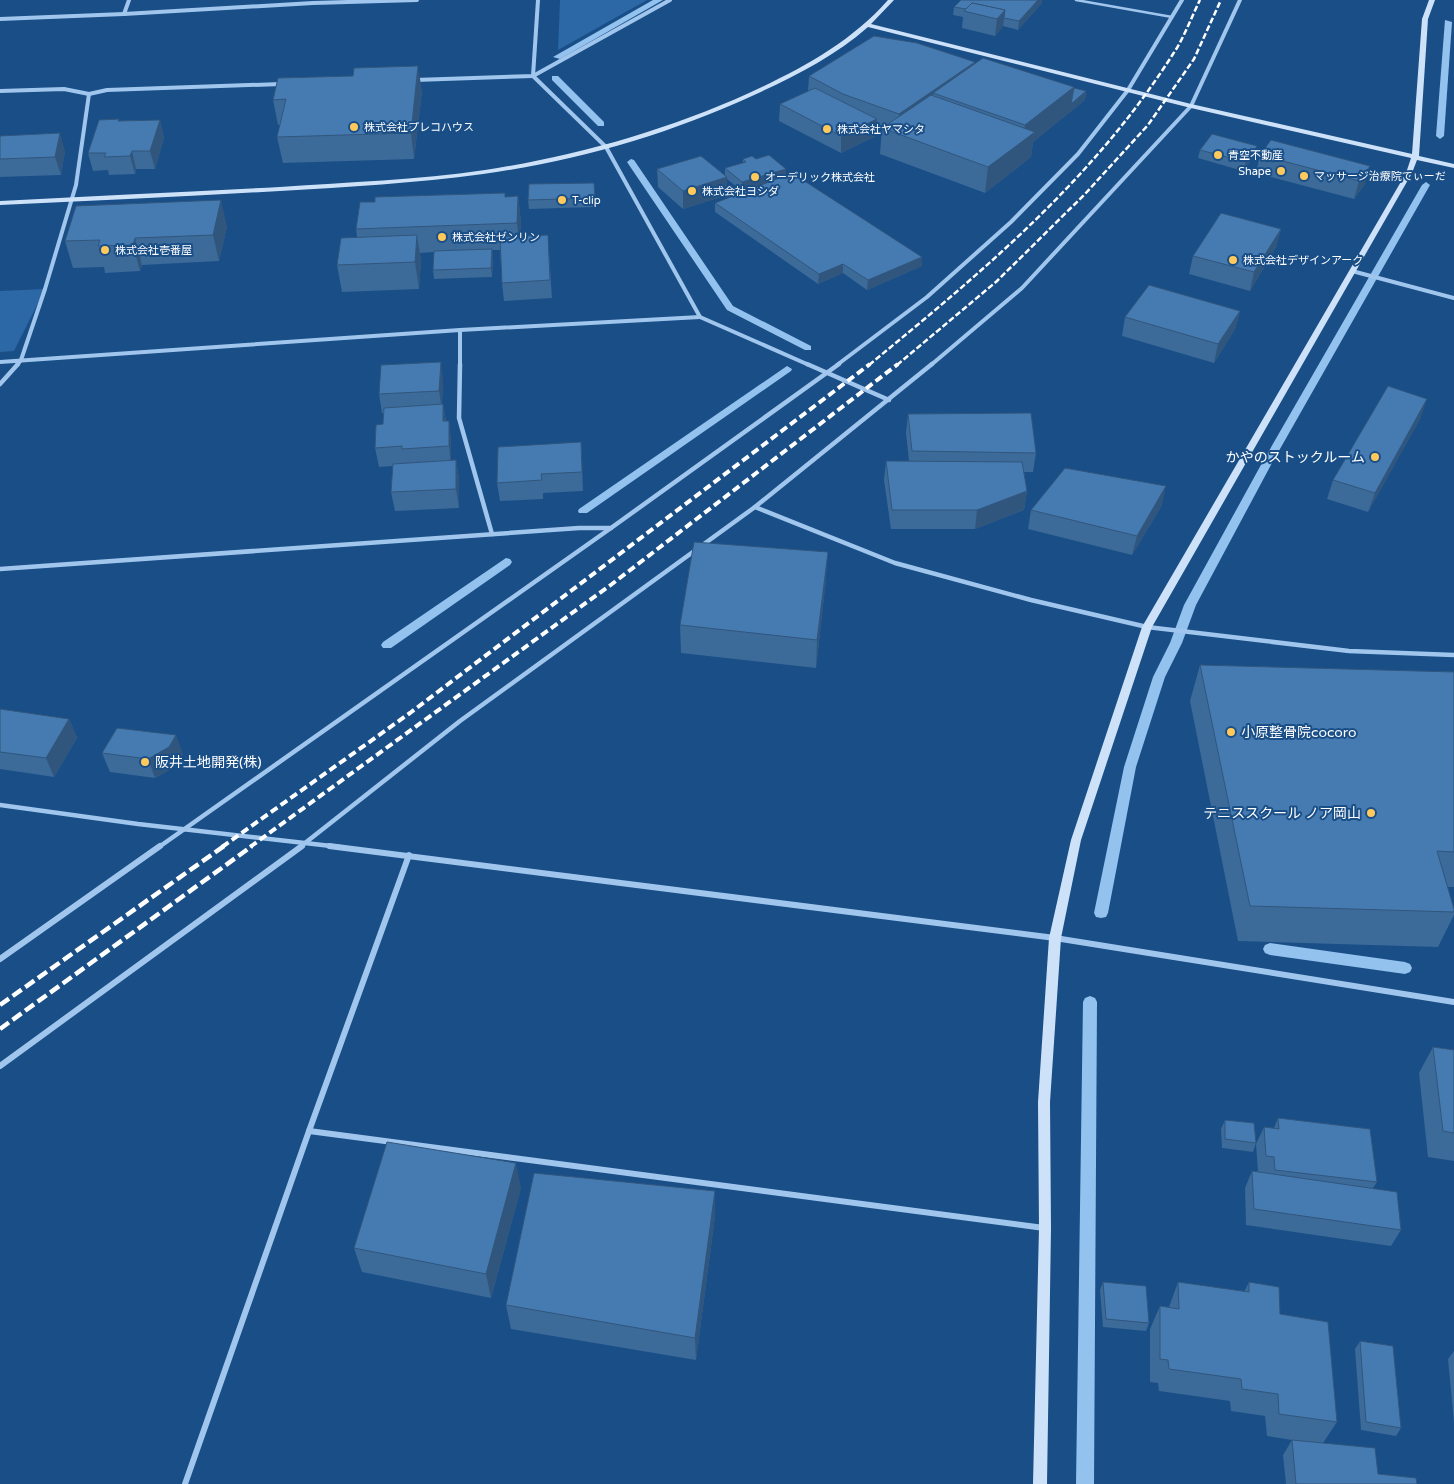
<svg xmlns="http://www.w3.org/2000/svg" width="1454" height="1484" viewBox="0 0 1454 1484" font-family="'Varela Round','Noto Sans JP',sans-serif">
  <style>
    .green { fill: #2c68a6 }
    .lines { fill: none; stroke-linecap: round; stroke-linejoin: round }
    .stream { fill: #93c2ef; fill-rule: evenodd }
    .lane { stroke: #a1c6ed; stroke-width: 2.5 }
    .street-far2 { stroke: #a1c6ed; stroke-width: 4 }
    .street-far1 { stroke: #a1c6ed; stroke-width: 4.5 }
    .street { stroke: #a1c6ed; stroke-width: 6 }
    .secondary { fill: #cde2f9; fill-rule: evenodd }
    .rail-far2 { stroke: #fff; stroke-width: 2.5; stroke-dasharray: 6 2.5; stroke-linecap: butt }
    .rail-far1 { stroke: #fff; stroke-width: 4; stroke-dasharray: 8 4; stroke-linecap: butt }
    .rail { stroke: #fff; stroke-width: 4.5; stroke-dasharray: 11 4.5; stroke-linecap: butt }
    .wall { fill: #3c6a99 }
    .shaded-wall { fill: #31567d }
    .building { fill: #467bb2; stroke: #31567d }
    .poi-dot { fill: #ffc95c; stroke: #194e87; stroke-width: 2 }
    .labels { text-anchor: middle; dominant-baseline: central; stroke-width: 4; stroke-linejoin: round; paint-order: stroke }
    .far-poi-label { font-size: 11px; fill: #fff; stroke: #194e87; text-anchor: start }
    .poi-label { font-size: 14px; fill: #fff; stroke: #194e87; text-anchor: end }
  </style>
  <rect width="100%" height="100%" fill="#194e87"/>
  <g class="green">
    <polygon points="560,0 647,0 558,50"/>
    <polygon points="45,289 14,351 0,352 0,291"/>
  </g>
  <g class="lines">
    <g class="stream">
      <polygon points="653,0 663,0 560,59 553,57"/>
      <polygon points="1445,20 1452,22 1444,136 1440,139 1436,136"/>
      <polygon points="552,76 558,76 604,122 604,126 598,126 552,80"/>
      <polygon points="631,159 634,160 733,306 811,346 811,350 805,350 727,310 627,162"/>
      <polygon points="1426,182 1430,185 1272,463 1196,605 1182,643 1165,677 1136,767 1108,913 1106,917 1101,918 1096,917 1094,913 1124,767 1153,677 1170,643 1184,605 1262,463 1422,185"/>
      <polygon points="787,366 792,369 791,371 587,513 579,513 578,511 579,509"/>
      <polygon points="506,558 510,559 512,562 510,565 391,648 383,648 381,645 383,642"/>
      <polygon points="1270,943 1405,962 1410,964 1412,968 1410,972 1405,974 1270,955 1265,953 1263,949 1265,945"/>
      <polygon points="1090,996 1095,998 1097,1002 1094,1484 1076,1484 1083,1002 1085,998"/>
    </g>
    <polyline class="lane" points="1076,0 1172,17"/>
    <g class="street-far2">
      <polyline points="129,0 124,14 313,3 417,0"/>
      <polyline points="538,0 533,76 606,147 700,317 809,365"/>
      <polyline points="0,19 124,14"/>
      <polyline points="415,80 533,76 670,0"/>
      <polyline points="0,91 64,89 89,94 107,90 281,84"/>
      <polyline points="1352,271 1454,298"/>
      <polyline points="0,362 460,330 700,317"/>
      <polyline points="17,365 21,360 45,289 76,185 89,94"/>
      <polyline points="460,365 460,330"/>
      <polyline points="837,365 927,297 1011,222 1078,154 1128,90 1182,0"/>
      <polyline points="931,365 1022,288 1191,106 1240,0"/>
    </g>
    <g class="street-far1">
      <polyline points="460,364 459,418 492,534"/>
      <polyline points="807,364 889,400"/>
      <polyline points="0,384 18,364"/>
      <polyline points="755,507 895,563 1031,600 1147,627 1349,651 1454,655"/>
      <polyline points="0,569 579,528 611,528"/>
      <polyline points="0,805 138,824 340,847"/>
      <polyline points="159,847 611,528 839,364"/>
      <polyline points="300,847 460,721 755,507 932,364"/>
    </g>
    <g class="street">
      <polyline points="329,846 1055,938 1454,1002"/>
      <polyline points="0,959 160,846"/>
      <polyline points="0,1066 302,846"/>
      <polyline points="309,1131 1044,1228"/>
      <polyline points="185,1484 309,1131 409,855"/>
    </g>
    <path class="secondary" d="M888,0H894L871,24L1191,104L1412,154L1422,19L1429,0H1435L1428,19L1419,156L1454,164V168L1417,160L1412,173L1152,627L1081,840L1061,938L1050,1102L1051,1228L1047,1484H1033L1039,1228L1038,1102L1049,938L1071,840L1142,627L1406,173L1411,158L1191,108L868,27C834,57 793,77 752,96C667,135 576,161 483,174C416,183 348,187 280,191C187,196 93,201 0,205V201C93,196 187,192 280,187C349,182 417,180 485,170C576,156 665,131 749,93C801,69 850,43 888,0Z"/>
    <g class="rail-far2">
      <path d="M869,365C982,272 1093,180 1173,54C1184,38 1191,18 1200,0"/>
      <polyline points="897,365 997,281 1085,194 1148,125 1194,59 1221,0"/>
    </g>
    <g class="rail-far1">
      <polyline points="222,847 410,713 870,364"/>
      <polyline points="250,847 612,584 898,364"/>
    </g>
    <g class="rail">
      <polyline points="0,1005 224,846"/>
      <polyline points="0,1029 252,846"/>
    </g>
  </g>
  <g class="wall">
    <polygon points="1042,3 1018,30 1003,26 995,36 962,28 963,17 953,15 954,7"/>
    <polygon points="975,62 975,64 1086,91 1085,100 1033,142 1031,157 985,193 880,154 882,128 884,127 877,124 876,136 841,153 779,121 780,104 808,91 809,76"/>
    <polygon points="422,91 414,159 283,163 277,137 280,125 278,125 273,100"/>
    <polygon points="160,120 164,138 155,169 136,169 135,174 109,175 108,170 93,171 88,153 119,121"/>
    <polygon points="0,136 65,151 61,175 0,177"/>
    <polygon points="1271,140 1365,184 1354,199 1256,173 1260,155"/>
    <polygon points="1200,150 1255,155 1243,171 1198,158"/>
    <polygon points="743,159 756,159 786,169 786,176 922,266 867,290 843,273 818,284 715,212 715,203 759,186 742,191 727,179 727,195 683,209 658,187 657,169 725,176 725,168 743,163"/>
    <polygon points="594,183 595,207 529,209 528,200"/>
    <polygon points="518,196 521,222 520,236 549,253 552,298 504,301 502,283 500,250 492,250 493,258 492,277 434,279 433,270 434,252 420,253 421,261 419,289 342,292 337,265 357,237 356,229 506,197"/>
    <polygon points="227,226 219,261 142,265 140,271 105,273 104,267 73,268 65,241"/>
    <polygon points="1281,229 1276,247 1250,291 1189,274 1193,256"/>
    <polygon points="1240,311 1235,329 1214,363 1122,336 1125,317"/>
    <polygon points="443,380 442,404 443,404 446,421 451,439 451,460 456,460 459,479 459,508 395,511 391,492 393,466 379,467 375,448 383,424 383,413 382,413 379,394"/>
    <polygon points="908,414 1036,453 1033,472 1024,472 1027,491 1024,510 975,529 891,529 884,480 886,461 909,461 906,433"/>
    <polygon points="1421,417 1368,512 1327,499 1333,480"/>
    <polygon points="582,461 583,491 543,493 543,499 500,501 497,483"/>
    <polygon points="1162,505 1132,555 1028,529 1031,510"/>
    <polygon points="826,579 816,668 681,653 680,625"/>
    <polygon points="1200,665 1454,672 1454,887 1447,887 1454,909 1454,915 1438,947 1238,941 1190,701"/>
    <polygon points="0,709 69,719 77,738 54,777 0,769"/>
    <polygon points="102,753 183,754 176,766 155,778 110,772"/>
    <polygon points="1433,1047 1454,1050 1454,1161 1428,1157 1419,1073"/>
    <polygon points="1278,1118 1377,1182 1373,1188 1401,1230 1391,1246 1246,1225 1245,1188 1252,1171 1258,1172 1256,1144 1264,1127 1274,1128"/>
    <polygon points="1225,1120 1256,1143 1253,1152 1222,1148 1221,1129"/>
    <polygon points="521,1188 491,1298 362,1272 354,1248"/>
    <polygon points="715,1216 696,1360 511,1329 506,1305"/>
    <polygon points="1103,1282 1149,1323 1146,1331 1103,1327 1100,1290"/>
    <polygon points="1178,1282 1244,1292 1249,1282 1280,1314 1337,1422 1323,1443 1378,1474 1417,1484 1286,1484 1283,1455 1292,1440 1267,1436 1265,1416 1231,1411 1230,1401 1159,1391 1158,1383 1150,1382 1150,1329 1160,1306 1169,1307"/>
    <polygon points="1360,1341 1401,1428 1396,1436 1361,1430 1355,1349"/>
    <polygon points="1454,1351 1454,1423 1448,1359"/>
  </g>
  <g class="shaded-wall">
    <polygon points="1038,0 1042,0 1042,3 1018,30 1019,21"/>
    <polygon points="1005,10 1003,27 995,36 997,19"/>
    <polygon points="975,62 973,79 933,93 932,108 898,132 899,114"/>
    <polygon points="418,66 422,91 414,159 411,133"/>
    <polygon points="1074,87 1071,104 1086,91 1085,100 1033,142 1031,157 985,193 988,167 1023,140 1025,125"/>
    <polygon points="877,119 876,136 841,153 841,136"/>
    <polygon points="160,120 164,138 155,169 150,151"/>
    <polygon points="60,133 65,151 61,175 55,157"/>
    <polygon points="1257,146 1255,155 1243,171 1246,162"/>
    <polygon points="132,151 136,169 135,174 130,156"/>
    <polygon points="1370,166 1365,184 1354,199 1359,181"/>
    <polygon points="786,169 786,178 742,191 742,182"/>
    <polygon points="727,177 727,195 683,209 683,191"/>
    <polygon points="518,196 521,222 520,249 517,223"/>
    <polygon points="221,200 227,226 219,261 213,235"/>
    <polygon points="1281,229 1276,247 1250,291 1254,272"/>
    <polygon points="417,235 421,261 419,289 415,262"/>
    <polygon points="135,238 142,265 140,271 133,245"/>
    <polygon points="492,249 493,258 492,277 491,268"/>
    <polygon points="922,257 922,266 867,290 868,280"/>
    <polygon points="843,264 843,273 818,284 819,274"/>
    <polygon points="1240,311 1235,329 1214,363 1218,344"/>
    <polygon points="441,362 443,380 442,410 439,391"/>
    <polygon points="1427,399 1421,417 1368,512 1375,493"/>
    <polygon points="443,404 446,423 443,421"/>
    <polygon points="449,421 451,439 451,465 449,446"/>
    <polygon points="581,442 582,461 583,491 582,472"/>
    <polygon points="456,460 459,479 459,508 456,489"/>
    <polygon points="1166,486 1162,505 1132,555 1137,536"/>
    <polygon points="1027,491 1024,510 975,529 977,510"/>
    <polygon points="828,552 826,579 816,668 817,640"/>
    <polygon points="69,719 77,738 54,777 46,758"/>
    <polygon points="176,735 183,754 176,766 155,778 148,759"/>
    <polygon points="516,1163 521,1188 491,1298 486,1274"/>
    <polygon points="715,1191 715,1216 696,1360 695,1338"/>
  </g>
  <g class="building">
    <polygon points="961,0 1038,0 1019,21 1004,18 1005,10 972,3 966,9 954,7"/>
    <polygon points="972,3 1005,10 997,19 964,11"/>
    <polygon points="874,36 917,43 975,62 899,114 843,94 809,76"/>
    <polygon points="983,58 1074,87 1025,125 933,93"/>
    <polygon points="418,66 411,133 277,137 286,99 273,100 278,78 353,76 354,68"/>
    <polygon points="815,88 877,119 841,136 780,104"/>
    <polygon points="1074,88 1086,91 1071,104"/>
    <polygon points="931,95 1035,132 988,167 882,128"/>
    <polygon points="119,119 118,121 160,120 150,151 132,151 130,156 104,157 106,153 88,153 99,120"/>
    <polygon points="60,133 55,157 0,159 0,136"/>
    <polygon points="1212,134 1257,146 1246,162 1200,150"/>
    <polygon points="1271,140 1370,166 1359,181 1260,155"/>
    <polygon points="769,155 786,169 742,182 725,168 746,162 743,159 752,156 756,159"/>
    <polygon points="701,156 727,177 683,191 657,169"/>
    <polygon points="792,173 922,257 868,280 843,264 819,274 715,203"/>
    <polygon points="594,183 595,198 528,200 529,184"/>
    <polygon points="505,193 505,197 518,196 517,223 356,229 360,202 375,202 375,197"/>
    <polygon points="221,200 213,235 135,238 133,245 98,246 100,240 65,241 76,206"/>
    <polygon points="1221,213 1281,229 1254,272 1193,256"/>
    <polygon points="417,235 415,262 337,265 341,238"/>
    <polygon points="548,235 550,280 502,283 500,237"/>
    <polygon points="492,249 491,268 433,270 434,251"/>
    <polygon points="1149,285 1240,311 1218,344 1125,317"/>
    <polygon points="441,362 439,391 379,394 381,365"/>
    <polygon points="1388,386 1427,399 1375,493 1333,480"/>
    <polygon points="443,404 443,421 449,421 449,446 402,449 402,446 375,448 376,425 383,424 384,408"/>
    <polygon points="1031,413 1036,453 912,451 908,414"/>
    <polygon points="581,442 582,472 541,474 542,480 497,483 498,447"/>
    <polygon points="456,460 456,489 391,492 393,464"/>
    <polygon points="886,461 1022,462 1027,491 977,510 892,510"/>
    <polygon points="1065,468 1166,486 1137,536 1031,510"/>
    <polygon points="694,542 828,552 817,640 680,625"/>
    <polygon points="1200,665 1454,672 1454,852 1437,851 1454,909 1454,912 1250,906"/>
    <polygon points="0,709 69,719 46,758 0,752"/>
    <polygon points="117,728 176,735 169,747 148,759 102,753"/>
    <polygon points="1433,1047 1454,1050 1454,1133 1443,1131"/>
    <polygon points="1278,1118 1370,1129 1377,1182 1275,1170 1274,1157 1266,1156 1264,1127 1279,1129"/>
    <polygon points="1225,1120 1254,1123 1256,1143 1225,1139"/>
    <polygon points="387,1142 516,1163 486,1274 354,1248"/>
    <polygon points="1252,1171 1397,1192 1401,1230 1254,1209"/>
    <polygon points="534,1173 715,1191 695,1338 506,1305"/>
    <polygon points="1103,1282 1146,1286 1149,1323 1106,1319"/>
    <polygon points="1178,1282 1249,1292 1249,1282 1279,1287 1280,1314 1328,1322 1337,1422 1279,1414 1278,1394 1242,1389 1241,1379 1169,1369 1168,1360 1160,1359 1160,1306 1179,1309"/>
    <polygon points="1360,1341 1393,1346 1401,1428 1366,1422"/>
    <polygon points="1292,1440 1375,1448 1378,1474 1416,1478 1417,1484 1296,1484"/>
  </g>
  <g class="poi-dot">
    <circle cx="354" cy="127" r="5"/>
    <circle cx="827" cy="129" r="5"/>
    <circle cx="1218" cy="155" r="5"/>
    <circle cx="1281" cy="171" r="5"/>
    <circle cx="1304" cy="176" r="5"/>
    <circle cx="755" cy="177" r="5"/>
    <circle cx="692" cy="191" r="5"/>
    <circle cx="562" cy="200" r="5"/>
    <circle cx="442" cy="237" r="5"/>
    <circle cx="105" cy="250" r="5"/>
    <circle cx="1233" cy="260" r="5"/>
    <circle cx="1375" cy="457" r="5"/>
    <circle cx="1231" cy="732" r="5"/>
    <circle cx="145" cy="762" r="5"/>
    <circle cx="1371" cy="813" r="5"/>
  </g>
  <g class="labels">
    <g class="far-poi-label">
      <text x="364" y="127">株式会社プレコハウス</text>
      <text x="837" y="129">株式会社ヤマシタ</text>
      <text x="1228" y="155">青空不動産</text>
      <text x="1271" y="171" text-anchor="end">Shape</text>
      <text x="1314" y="176">マッサージ治療院てぃーだ</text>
      <text x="765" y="177">オーデリック株式会社</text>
      <text x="702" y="191">株式会社ヨシダ</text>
      <text x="572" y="200">T-clip</text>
      <text x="452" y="237">株式会社ゼンリン</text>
      <text x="115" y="250">株式会社壱番屋</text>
      <text x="1243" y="260">株式会社デザインアーク</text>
    </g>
    <g class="poi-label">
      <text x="1365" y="457">かやのストックルーム</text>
      <text x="1241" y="732" text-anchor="start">小原整骨院cocoro</text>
      <text x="155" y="762" text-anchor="start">阪井土地開発(株)</text>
      <text x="1361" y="813">テニススクール ノア岡山</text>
    </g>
  </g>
</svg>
